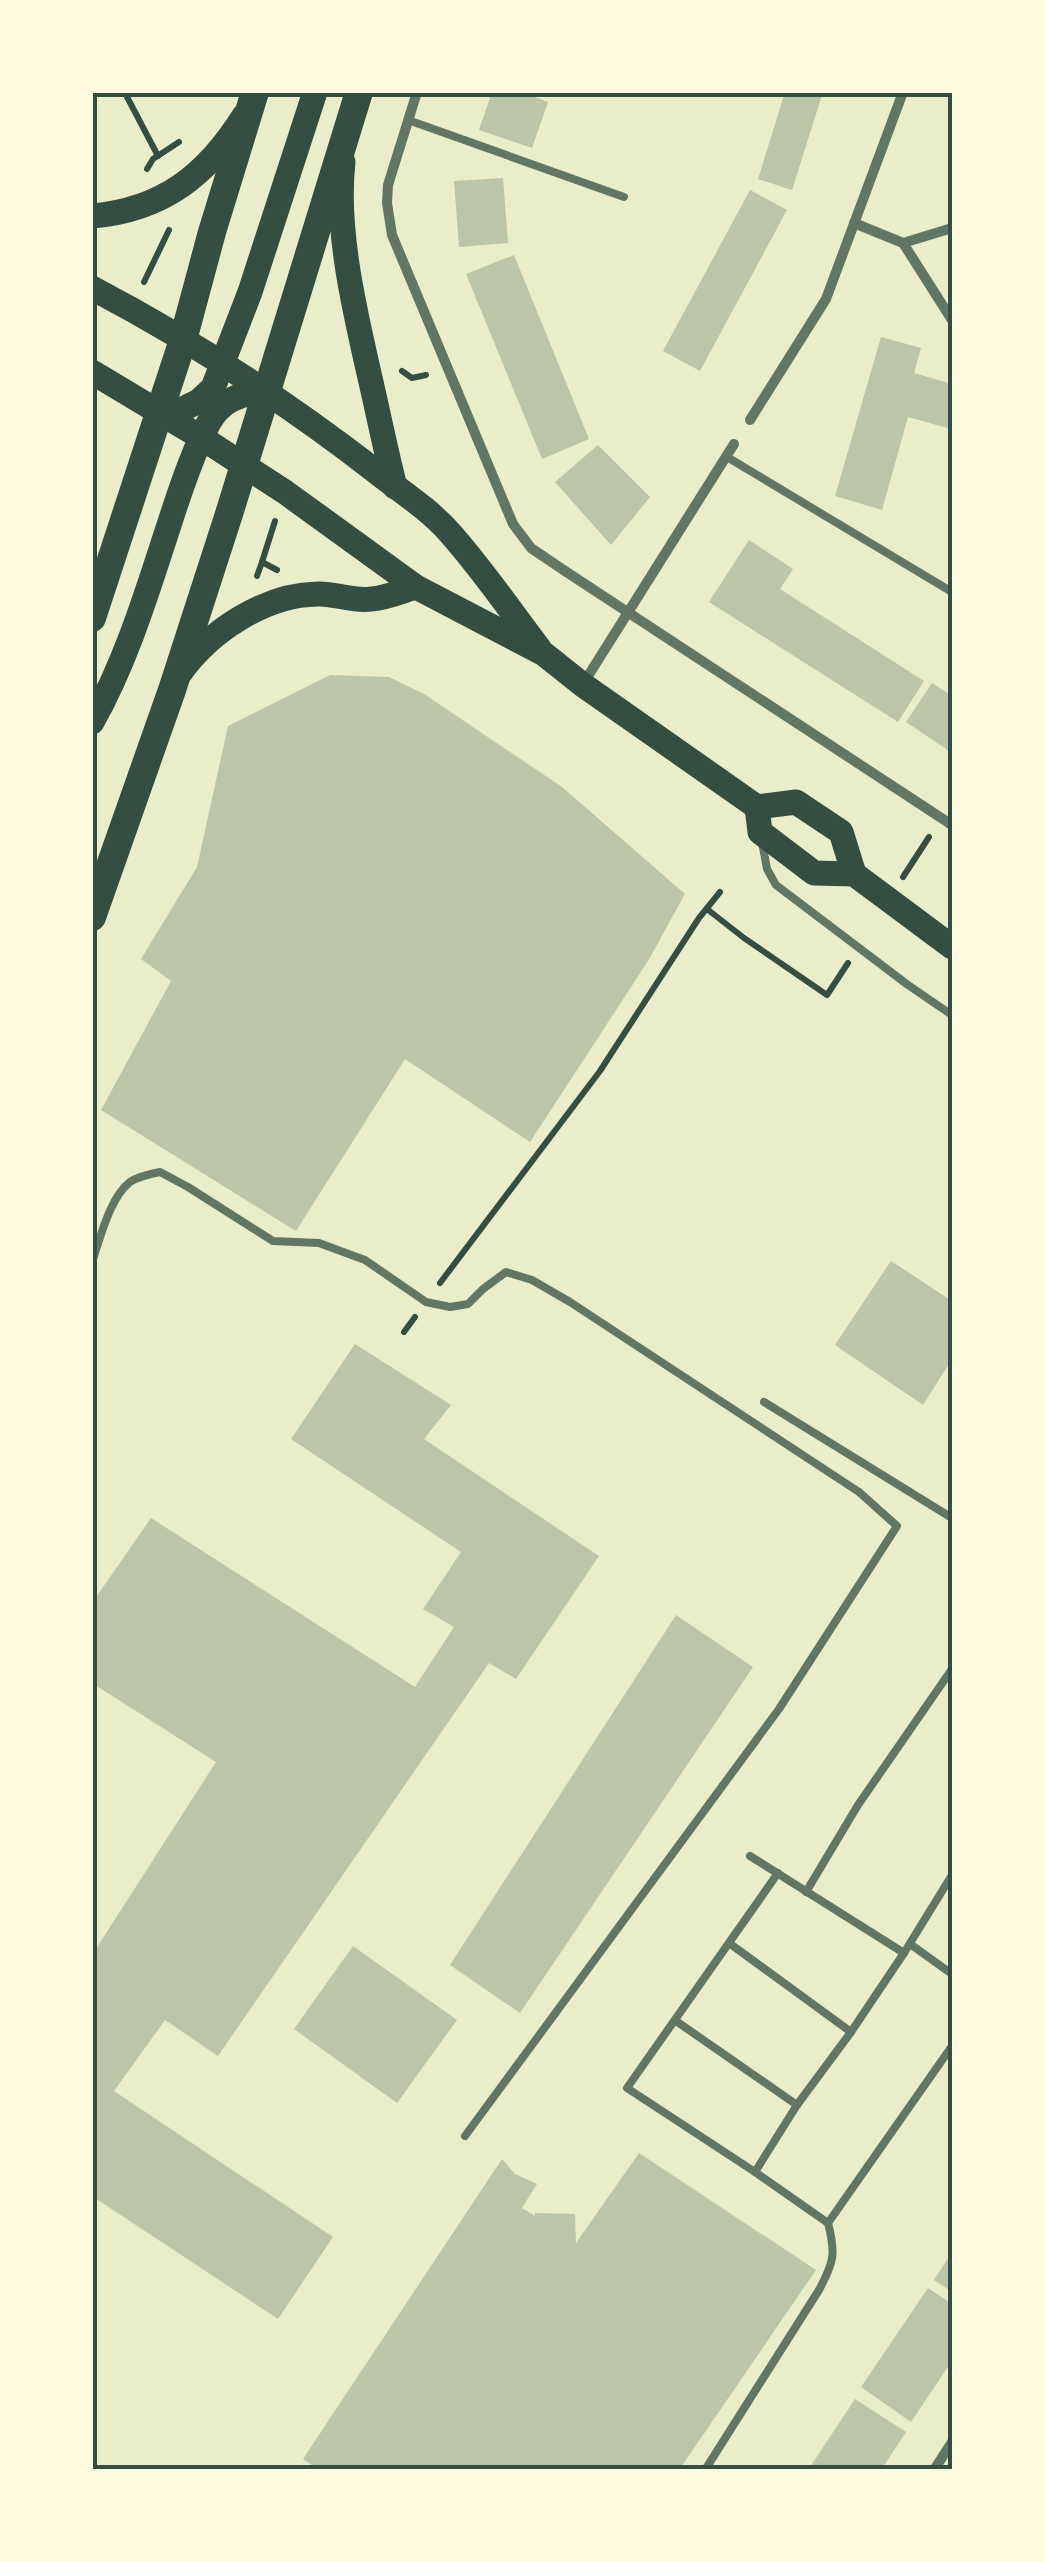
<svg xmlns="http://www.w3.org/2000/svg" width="1045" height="2562" viewBox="0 0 1045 2562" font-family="Overpass,sans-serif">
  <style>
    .building { fill: #bcc5a7 }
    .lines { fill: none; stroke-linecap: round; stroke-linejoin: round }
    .path { stroke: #344e41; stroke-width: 6 }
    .service { stroke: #617663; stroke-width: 8 }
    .minor { stroke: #617663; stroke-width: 10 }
    .primary { stroke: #344e41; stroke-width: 25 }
    .trunk { stroke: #344e41; stroke-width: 28 }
    .neatline { fill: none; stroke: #344e41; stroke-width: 4 }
  </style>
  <rect width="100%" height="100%" fill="#e9edc9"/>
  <g class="building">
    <polygon points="492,92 522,92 548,102 532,148 479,130"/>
    <polygon points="785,92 823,92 792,190 758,179"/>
    <polygon points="503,178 508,243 459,247 454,181"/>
    <polygon points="750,190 787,210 700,371 663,351"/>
    <polygon points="514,255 589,439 542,459 466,274"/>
    <polygon points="881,337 921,348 914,373 952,384 951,429 908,417 882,510 835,496"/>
    <polygon points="598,445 650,497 611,545 555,482"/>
    <polygon points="749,540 793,569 780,589 924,681 898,722 709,602"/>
    <polygon points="330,675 389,677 424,694 562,787 685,894 648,961 530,1142 405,1059 296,1231 101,1110 171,981 141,959 197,867 228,726"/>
    <polygon points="932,683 952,696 952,753 906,722"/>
    <polygon points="891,1261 952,1301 952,1359 923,1405 835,1345"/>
    <polygon points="355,1344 451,1405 424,1439 599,1556 516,1679 489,1663 218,2056 165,2020 114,2091 333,2237 278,2319 92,2196 92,1955 216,1762 92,1683 92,1603 151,1518 415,1687 454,1627 423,1609 461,1552 291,1439"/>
    <polygon points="676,1615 753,1667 520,2013 450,1965"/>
    <polygon points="353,1946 457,2020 397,2103 294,2029"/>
    <polygon points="639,2153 816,2270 679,2470 319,2470 303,2459 502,2159 515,2174 537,2184 522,2208 535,2216 535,2213 575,2214 576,2243"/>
    <polygon points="952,2252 952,2292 934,2280"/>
    <polygon points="928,2288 952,2304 952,2361 911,2422 861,2387"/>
    <polygon points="855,2399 906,2432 881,2470 808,2470"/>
  </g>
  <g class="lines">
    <g class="path">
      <polyline points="125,93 158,156"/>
      <polyline points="147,169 153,159 179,142"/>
      <polyline points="144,282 169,230"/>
      <polyline points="402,371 412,378 426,375"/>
      <polyline points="262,562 275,521"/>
      <polyline points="257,576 262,562 277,570"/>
      <polyline points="903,877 929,837"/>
      <polyline points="707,909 744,938 827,995 848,963"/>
      <polyline points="440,1283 600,1071 699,918 720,892"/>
      <polyline points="404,1332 415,1317"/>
    </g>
    <g class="service">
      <polyline points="408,120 624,197"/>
      <polyline points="727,457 952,592"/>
      <polyline points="762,842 767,869 776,885 908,985 952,1015"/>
      <path d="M92,1262C100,1239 110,1197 130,1182C139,1176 150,1174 160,1172L188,1187L273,1241L319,1243L365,1260L426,1302L450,1307L468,1304L483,1289L506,1272L532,1280L570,1302L859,1492L897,1526L779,1709L465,2136"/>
      <polyline points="764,1402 952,1518"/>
      <polyline points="750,1856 904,1953"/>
      <polyline points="806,1892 858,1805 952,1669"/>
      <polyline points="729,1943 851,2032"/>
      <polyline points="910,1944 952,1974"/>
      <polyline points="676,2021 797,2105"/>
      <polyline points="755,2172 797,2105 851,2032 904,1953 952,1875"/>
      <polyline points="828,2223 952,2046"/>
      <path d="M705,2470L819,2290C834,2262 836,2254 828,2223L755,2172L627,2088L778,1873"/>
    </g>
    <g class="minor">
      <polyline points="417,92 388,185 387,203 392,235 513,524 531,548 565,571 952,825"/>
      <polyline points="854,223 903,243 952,320"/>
      <polyline points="903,243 952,228"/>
      <polyline points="750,420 826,299 903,92"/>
      <polyline points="583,684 734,444"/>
      <polyline points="934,2470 952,2442"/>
    </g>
    <g class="primary">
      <path d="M343,162C335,231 356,316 371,382C379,417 386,452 395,487"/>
      <path d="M92,216C163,210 207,175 244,116"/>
      <path d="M92,288C191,340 286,402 374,470C399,490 429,509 450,533C482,569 510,610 539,648"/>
      <polyline points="92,372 202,438 285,492 416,587 544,654 583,685 757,807 796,802 841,832 854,874"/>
      <polyline points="159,412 179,411 199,401 213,388 250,292 315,92"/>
      <path d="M180,673C209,632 264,595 317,594C335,593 354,602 371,599C386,598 402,591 416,587"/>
      <path d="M92,722C127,660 148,589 170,522C179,494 197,439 213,416C226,398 245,392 267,393"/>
      <polyline points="757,807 760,832 814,873 854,874 952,947"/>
    </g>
    <g class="trunk">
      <polyline points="92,618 183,340 212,232 255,92"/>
      <polyline points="92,917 172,690 229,514 359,92"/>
    </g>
  </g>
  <rect width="1045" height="2562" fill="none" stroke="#fefae0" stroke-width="190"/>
  <rect x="95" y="95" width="855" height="2372" class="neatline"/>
</svg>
